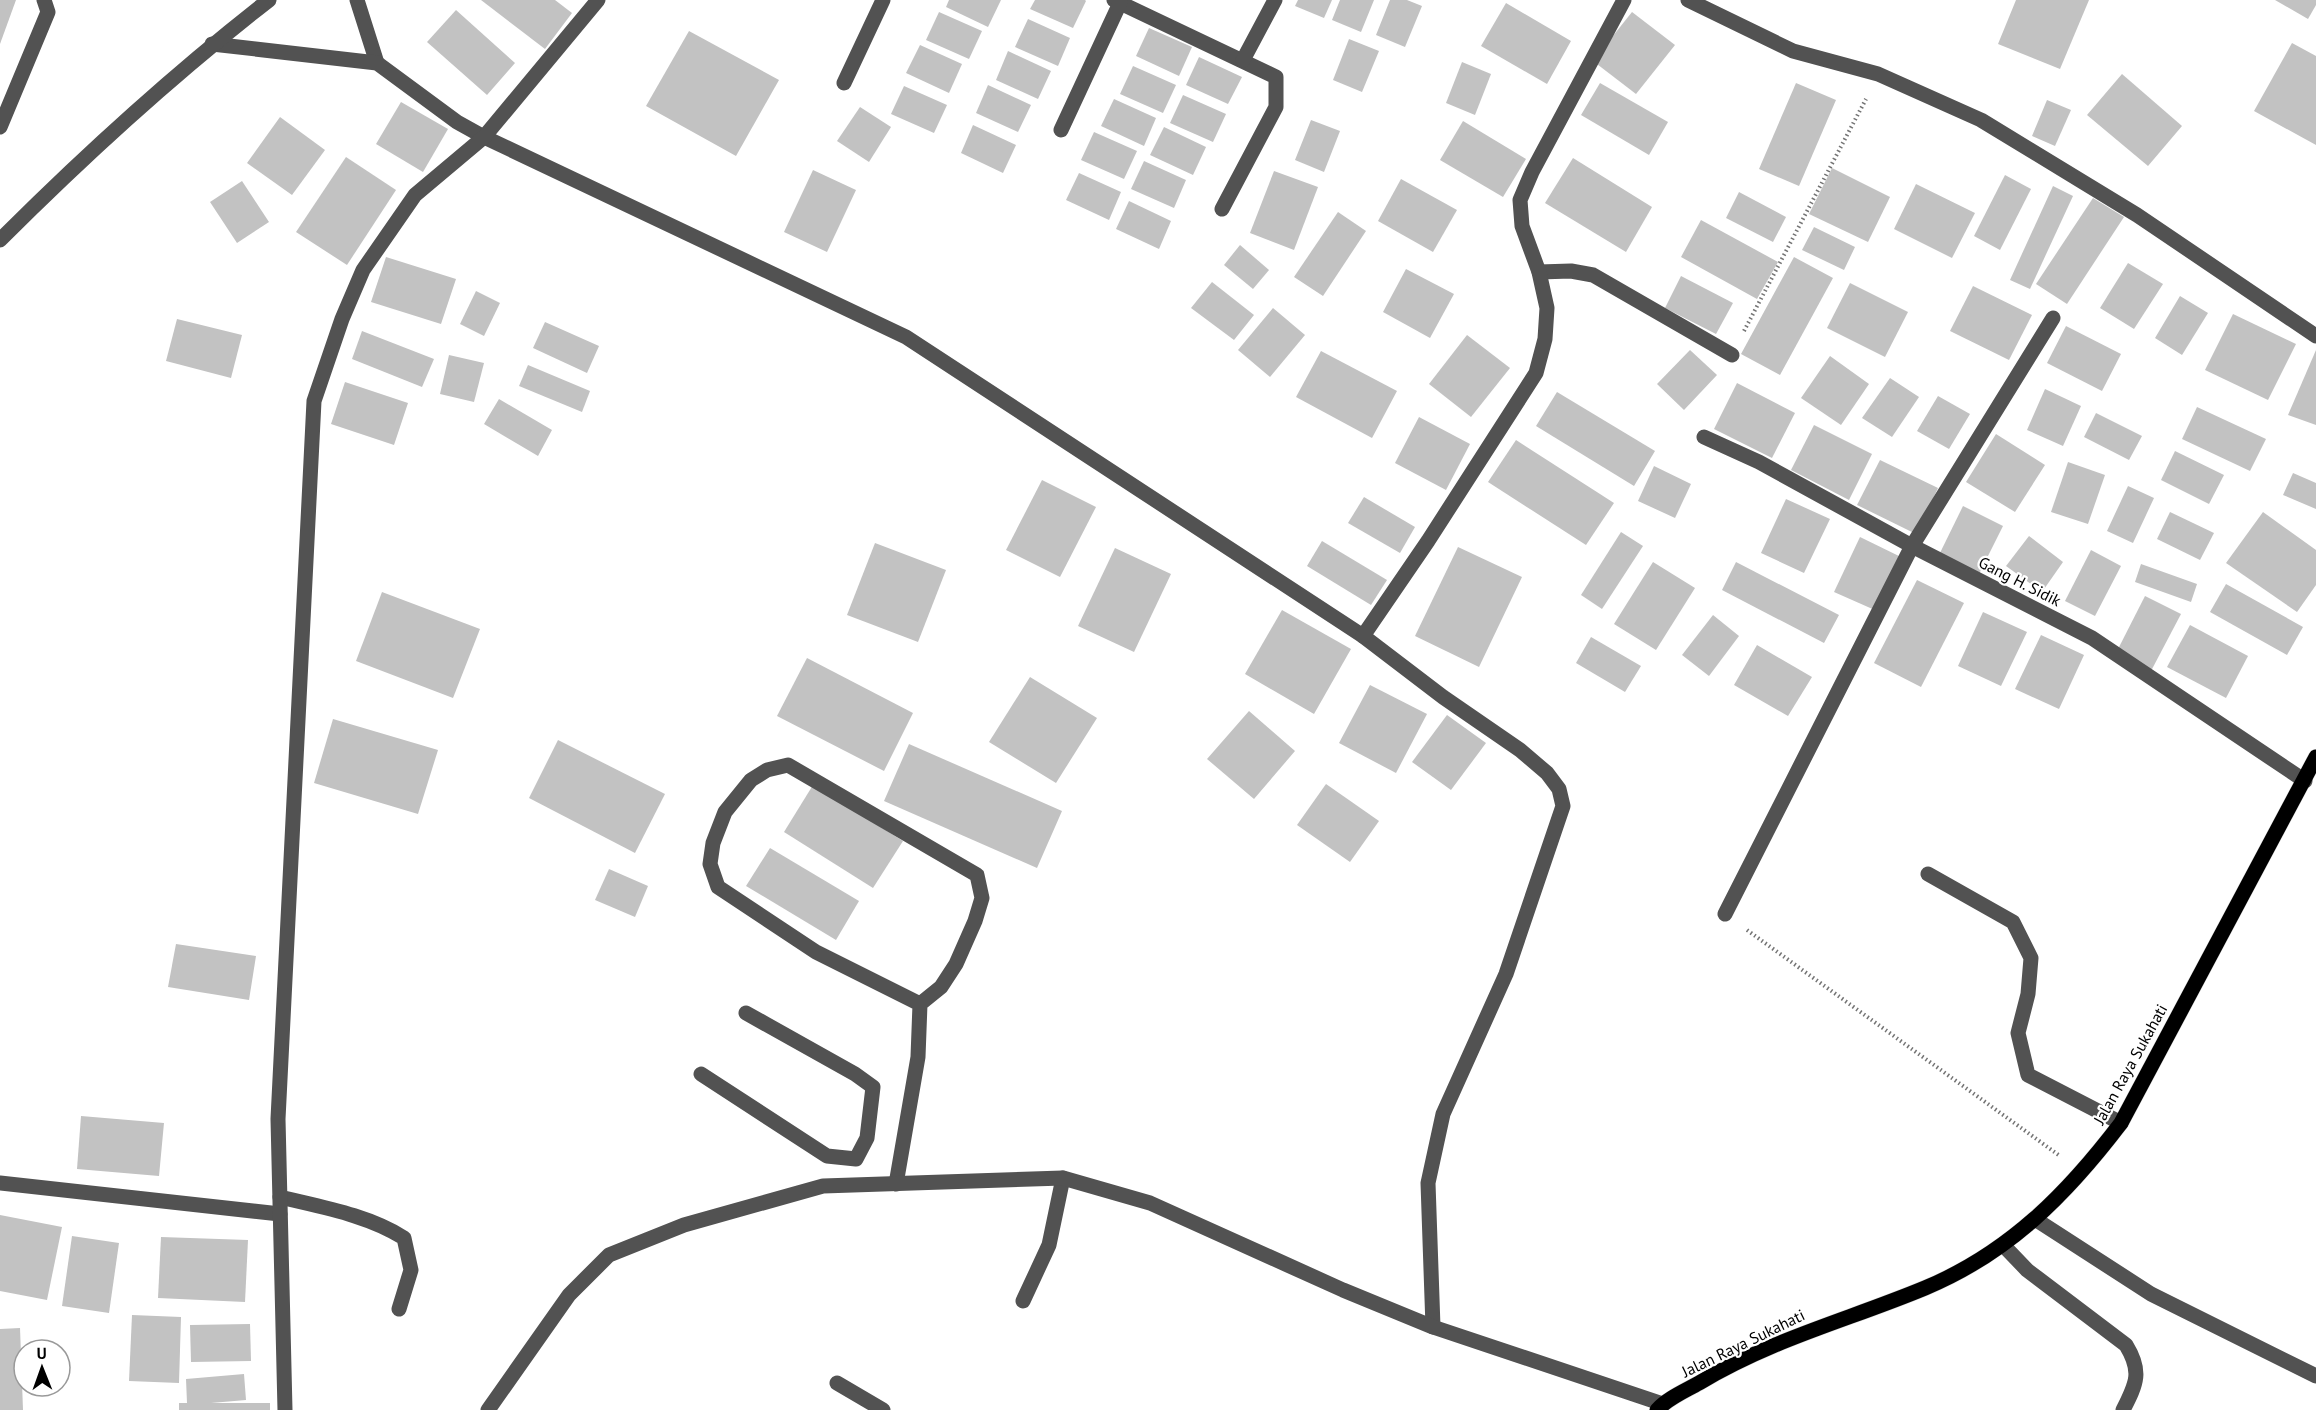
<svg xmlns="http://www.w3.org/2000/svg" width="2316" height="1410" viewBox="0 0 2316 1410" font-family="'PT Sans',sans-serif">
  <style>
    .building { fill: #c2c2c2 }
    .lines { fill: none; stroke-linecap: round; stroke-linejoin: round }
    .major-casing { stroke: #dbdbdb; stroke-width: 16 }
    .path { stroke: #747474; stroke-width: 4; stroke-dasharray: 1.5 3; stroke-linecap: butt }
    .minor { stroke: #525252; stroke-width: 15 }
    .major { stroke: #000; stroke-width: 15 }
    .labels { text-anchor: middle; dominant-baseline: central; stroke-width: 4.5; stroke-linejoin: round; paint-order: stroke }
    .street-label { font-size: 16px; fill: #000; stroke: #fff }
  </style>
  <rect width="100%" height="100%" fill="#fff"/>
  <g class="building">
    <polygon points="0,0 16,0 0,44"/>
    <polygon points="481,0 555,0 572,13 545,49"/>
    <polygon points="949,0 1001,0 988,27 946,7"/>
    <polygon points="1035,0 1085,0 1086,1 1073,28 1030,9"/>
    <polygon points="1298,0 1332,0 1324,18 1295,6"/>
    <polygon points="1340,0 1374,0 1361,32 1332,20"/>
    <polygon points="1390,0 1407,0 1422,6 1405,47 1376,35"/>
    <polygon points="2016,0 2089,0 2060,69 1998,44"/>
    <polygon points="2275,0 2316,0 2316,5 2308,19"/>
    <polygon points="1506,3 1571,41 1547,84 1481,46"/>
    <polygon points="456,10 515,63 487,95 427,42"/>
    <polygon points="939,12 982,31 969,59 926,40"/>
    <polygon points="1632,12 1675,45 1636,94 1593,61"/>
    <polygon points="1028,19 1070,38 1058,66 1015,47"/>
    <polygon points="1149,28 1192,47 1179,76 1136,56"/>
    <polygon points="689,31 779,80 736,156 646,106"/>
    <polygon points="1349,39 1379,51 1362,92 1333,80"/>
    <polygon points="2292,43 2316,56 2316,145 2254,111"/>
    <polygon points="920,45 962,64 949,93 906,73"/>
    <polygon points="1008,51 1051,71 1038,99 996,80"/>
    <polygon points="1199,57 1242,77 1228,104 1186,85"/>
    <polygon points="1462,62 1491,74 1475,115 1446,103"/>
    <polygon points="1133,66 1176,85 1163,113 1120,94"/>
    <polygon points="2122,74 2182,126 2148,166 2087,115"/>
    <polygon points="1600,83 1668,122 1649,155 1581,115"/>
    <polygon points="1796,83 1836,100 1799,186 1759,169"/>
    <polygon points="988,85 1031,105 1018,132 976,113"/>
    <polygon points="904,86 947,105 934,133 891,114"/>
    <polygon points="1183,95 1226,114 1213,142 1170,123"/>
    <polygon points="1114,99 1156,118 1144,146 1101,126"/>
    <polygon points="2047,100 2071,110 2055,146 2032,136"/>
    <polygon points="401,102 448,129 423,172 376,144"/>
    <polygon points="860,107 891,127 869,162 837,141"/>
    <polygon points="280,117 325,150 292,195 247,163"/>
    <polygon points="1311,120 1340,131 1324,172 1295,160"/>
    <polygon points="1463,121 1526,159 1503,197 1440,160"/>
    <polygon points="973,125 1016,145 1003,173 961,153"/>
    <polygon points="1164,127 1206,147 1193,175 1150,155"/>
    <polygon points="1094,132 1137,151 1124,179 1081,160"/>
    <polygon points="346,157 396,190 347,265 296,232"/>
    <polygon points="1573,158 1652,207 1626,252 1545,203"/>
    <polygon points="1144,161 1186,180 1174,208 1131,189"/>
    <polygon points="1832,168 1890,197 1868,242 1809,214"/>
    <polygon points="813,170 856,190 827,252 784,232"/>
    <polygon points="1274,171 1318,187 1294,250 1250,233"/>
    <polygon points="1079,173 1121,192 1109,220 1066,200"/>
    <polygon points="2005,175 2031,189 2000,250 1974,236"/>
    <polygon points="1401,179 1457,210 1433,252 1378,221"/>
    <polygon points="242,181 269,222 237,243 210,202"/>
    <polygon points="1916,184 1975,213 1952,258 1894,229"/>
    <polygon points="2053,186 2073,196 2030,289 2010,280"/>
    <polygon points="1739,192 1786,217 1773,242 1726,218"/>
    <polygon points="2093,198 2124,217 2067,304 2036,284"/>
    <polygon points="1129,201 1171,221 1159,249 1116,229"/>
    <polygon points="1338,212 1366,231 1323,296 1294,277"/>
    <polygon points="1701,220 1778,262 1757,299 1681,257"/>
    <polygon points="1814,227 1855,247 1844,270 1802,250"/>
    <polygon points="1240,245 1269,270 1253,289 1224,265"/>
    <polygon points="386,257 456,279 441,324 371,302"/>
    <polygon points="1794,257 1833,278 1780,375 1741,354"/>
    <polygon points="2128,263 2163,284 2134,329 2100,308"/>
    <polygon points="1406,269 1454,294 1430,338 1383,312"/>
    <polygon points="1681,276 1733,303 1716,334 1665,308"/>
    <polygon points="1212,282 1254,315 1234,340 1191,308"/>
    <polygon points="1850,283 1908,312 1885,357 1827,328"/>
    <polygon points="1973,286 2032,315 2009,360 1950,331"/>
    <polygon points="476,291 500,303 484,336 460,324"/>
    <polygon points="2180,296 2208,313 2182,355 2155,338"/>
    <polygon points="1273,308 1305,335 1270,377 1238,350"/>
    <polygon points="2233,314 2296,344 2268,400 2205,370"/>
    <polygon points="177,319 242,335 231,378 166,361"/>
    <polygon points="545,322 599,346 587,373 533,348"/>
    <polygon points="2066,326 2121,354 2102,391 2047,363"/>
    <polygon points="362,331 434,359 422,387 352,359"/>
    <polygon points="1467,335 1510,368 1471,417 1429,384"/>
    <polygon points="1690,350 1717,375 1684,410 1657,384"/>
    <polygon points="2316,350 2316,425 2288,415"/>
    <polygon points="1321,351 1397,391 1372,438 1296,397"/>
    <polygon points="449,355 484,363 474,402 440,394"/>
    <polygon points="1830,356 1869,384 1841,425 1801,398"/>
    <polygon points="528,365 590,391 582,412 519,386"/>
    <polygon points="1890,378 1919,397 1892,437 1862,418"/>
    <polygon points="345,382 408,403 394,445 331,424"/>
    <polygon points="1737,383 1795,413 1772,458 1714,429"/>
    <polygon points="2045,389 2081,406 2063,446 2027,430"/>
    <polygon points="1557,392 1655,451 1634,486 1536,426"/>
    <polygon points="1938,396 1970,414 1949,449 1917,431"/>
    <polygon points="499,399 552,430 538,456 484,424"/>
    <polygon points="2197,407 2266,439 2250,471 2182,439"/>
    <polygon points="2096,413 2142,436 2129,460 2084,437"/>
    <polygon points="1419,417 1470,444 1446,490 1395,463"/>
    <polygon points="1814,425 1872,454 1849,500 1791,470"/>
    <polygon points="1996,434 2045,465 2015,512 1966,482"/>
    <polygon points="1516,440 1614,503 1586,545 1488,482"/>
    <polygon points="2175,451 2224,475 2209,504 2161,480"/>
    <polygon points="1880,460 1938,488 1916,534 1857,505"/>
    <polygon points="2068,462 2105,475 2088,524 2051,512"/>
    <polygon points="1654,466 1691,484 1675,518 1638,501"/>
    <polygon points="2293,473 2316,483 2316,509 2283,495"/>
    <polygon points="1042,480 1096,507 1060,577 1006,550"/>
    <polygon points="2128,486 2154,498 2133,543 2107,531"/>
    <polygon points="1364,497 1415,527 1400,553 1348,523"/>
    <polygon points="1786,499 1830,519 1804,573 1761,553"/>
    <polygon points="1963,506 2003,526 1978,576 1938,557"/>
    <polygon points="2170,512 2214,533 2200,560 2157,539"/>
    <polygon points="2263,512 2316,550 2316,585 2297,612 2226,563"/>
    <polygon points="1621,532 1643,546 1602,609 1581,595"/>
    <polygon points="2029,536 2063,562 2042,592 2006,566"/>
    <polygon points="1860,537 1903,558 1877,611 1834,592"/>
    <polygon points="1322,541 1387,580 1371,605 1307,566"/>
    <polygon points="875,543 946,570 918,642 847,615"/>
    <polygon points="1458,547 1522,577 1479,667 1415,636"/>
    <polygon points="1115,548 1171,574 1134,652 1078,626"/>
    <polygon points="2091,550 2121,566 2095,616 2065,601"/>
    <polygon points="1653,562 1695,588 1656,650 1614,624"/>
    <polygon points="1736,562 1839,615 1824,643 1722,590"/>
    <polygon points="2141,564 2197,584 2191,602 2135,582"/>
    <polygon points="1917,580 1964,603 1921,687 1874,663"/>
    <polygon points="2226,584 2303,627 2287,655 2210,612"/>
    <polygon points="382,592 480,629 453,698 356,661"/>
    <polygon points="2145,596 2181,614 2151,671 2116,653"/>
    <polygon points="1282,610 1351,649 1314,714 1245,674"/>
    <polygon points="1983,612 2027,632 2001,686 1958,666"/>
    <polygon points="1713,615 1739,636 1709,676 1682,655"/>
    <polygon points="2190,625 2248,656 2226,698 2167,667"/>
    <polygon points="2041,635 2084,655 2059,709 2015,689"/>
    <polygon points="1591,637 1641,666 1625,692 1576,663"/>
    <polygon points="1757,645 1812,677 1788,716 1734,685"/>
    <polygon points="807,658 913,713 884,771 777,716"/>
    <polygon points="1030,677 1097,718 1056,783 989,742"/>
    <polygon points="1370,685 1427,714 1396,773 1339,743"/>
    <polygon points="1249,711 1295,751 1254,799 1207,759"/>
    <polygon points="1447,715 1486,743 1451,790 1412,762"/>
    <polygon points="333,719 438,750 418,814 314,783"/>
    <polygon points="558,740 665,794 635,853 529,798"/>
    <polygon points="909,744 1062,811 1037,868 884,801"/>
    <polygon points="1326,784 1379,821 1350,862 1297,825"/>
    <polygon points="813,785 903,841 873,888 784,832"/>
    <polygon points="770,848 859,901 836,940 746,886"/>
    <polygon points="609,869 648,886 635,917 595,900"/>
    <polygon points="176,944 256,956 249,1000 168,987"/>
    <polygon points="81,1116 164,1123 159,1176 77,1169"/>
    <polygon points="0,1215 62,1227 47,1300 0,1291"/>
    <polygon points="72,1236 119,1243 109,1313 62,1306"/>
    <polygon points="161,1237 248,1240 245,1302 158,1298"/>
    <polygon points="132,1315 181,1317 179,1383 129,1381"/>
    <polygon points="250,1324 251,1361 191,1362 190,1325"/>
    <polygon points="20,1328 23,1410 0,1410 0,1329"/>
    <polygon points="244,1374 246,1400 211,1403 270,1403 270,1410 179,1410 179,1403 187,1403 186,1379"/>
  </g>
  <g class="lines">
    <defs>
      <path id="major" d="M1657,1410C1668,1398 1685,1391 1699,1383C1772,1339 1848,1320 1925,1288C2009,1253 2067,1194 2121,1123L2316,757"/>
    </defs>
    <use href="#major" class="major-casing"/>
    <g class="path">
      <polyline points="1744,331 1866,99"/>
      <polyline points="1747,930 2060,1156"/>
    </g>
    <g class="minor">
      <polyline points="357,0 377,63"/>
      <polyline points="1114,0 1276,77 1276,107 1222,209"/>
      <polyline points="1688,0 1793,51 1878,74 1981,120 2137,215 2316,336"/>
      <polyline points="212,44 377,63 457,122 484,137 906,337 1363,636 1443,697 1520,750 1547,773 1559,789 1563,806 1506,974 1443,1114 1428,1183 1433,1327"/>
      <polyline points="1243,60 1275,0"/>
      <polyline points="844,83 883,0"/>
      <polyline points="0,127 48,12 44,0"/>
      <polyline points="1061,130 1120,3"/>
      <path d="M0,240C85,155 174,74 269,0"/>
      <polyline points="1539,272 1571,271 1593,275 1732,355"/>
      <polyline points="1704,437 1759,462 1912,546 2092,638 2305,781"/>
      <polyline points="1363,636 1428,541 1536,373 1545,339 1547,308 1539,272 1522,226 1520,200 1532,172 1624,0"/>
      <polyline points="1928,874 2013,922 2031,958 2028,994 2018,1033 2028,1075 2121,1123"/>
      <polyline points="1725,914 1912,546 2053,318"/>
      <polyline points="701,1074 827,1156 856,1159 867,1138 873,1087 855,1074 746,1013"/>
      <polyline points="0,1183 280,1214"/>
      <polyline points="896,1184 918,1057 920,1004 816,952 718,887 710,864 713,843 725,812 751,780 767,770 788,765 977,875 982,898 975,921 956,964 941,987 920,1004"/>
      <path d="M280,1197C321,1207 368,1215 404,1238L411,1270L399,1309"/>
      <polyline points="2035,1219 2151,1294 2316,1376"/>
      <path d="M2004,1246L2027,1270L2126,1345C2142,1371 2137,1383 2123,1410"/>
      <polyline points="1023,1301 1049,1245 1063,1178"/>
      <polyline points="837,1383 883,1410"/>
      <polyline points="285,1410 278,1119 314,401 342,319 363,270 415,195 484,137 598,0"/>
      <polyline points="488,1410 569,1295 609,1255 684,1225 823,1186 1063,1178 1150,1203 1343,1290 1433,1327 1663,1404"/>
    </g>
    <use href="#major" class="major"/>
  </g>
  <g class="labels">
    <g class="street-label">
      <text transform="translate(2020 581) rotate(27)">Gang H. Sidik</text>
      <text transform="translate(2130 1064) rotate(-61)">Jalan Raya Sukahati</text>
      <text transform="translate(1743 1343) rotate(-26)">Jalan Raya Sukahati</text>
    </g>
  </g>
  <g transform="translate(42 1368) rotate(359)"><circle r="28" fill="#ffffff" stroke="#999999" stroke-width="1.5"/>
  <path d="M0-4.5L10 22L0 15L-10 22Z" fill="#000000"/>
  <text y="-9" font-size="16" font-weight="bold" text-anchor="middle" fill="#000000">U</text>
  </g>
</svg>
